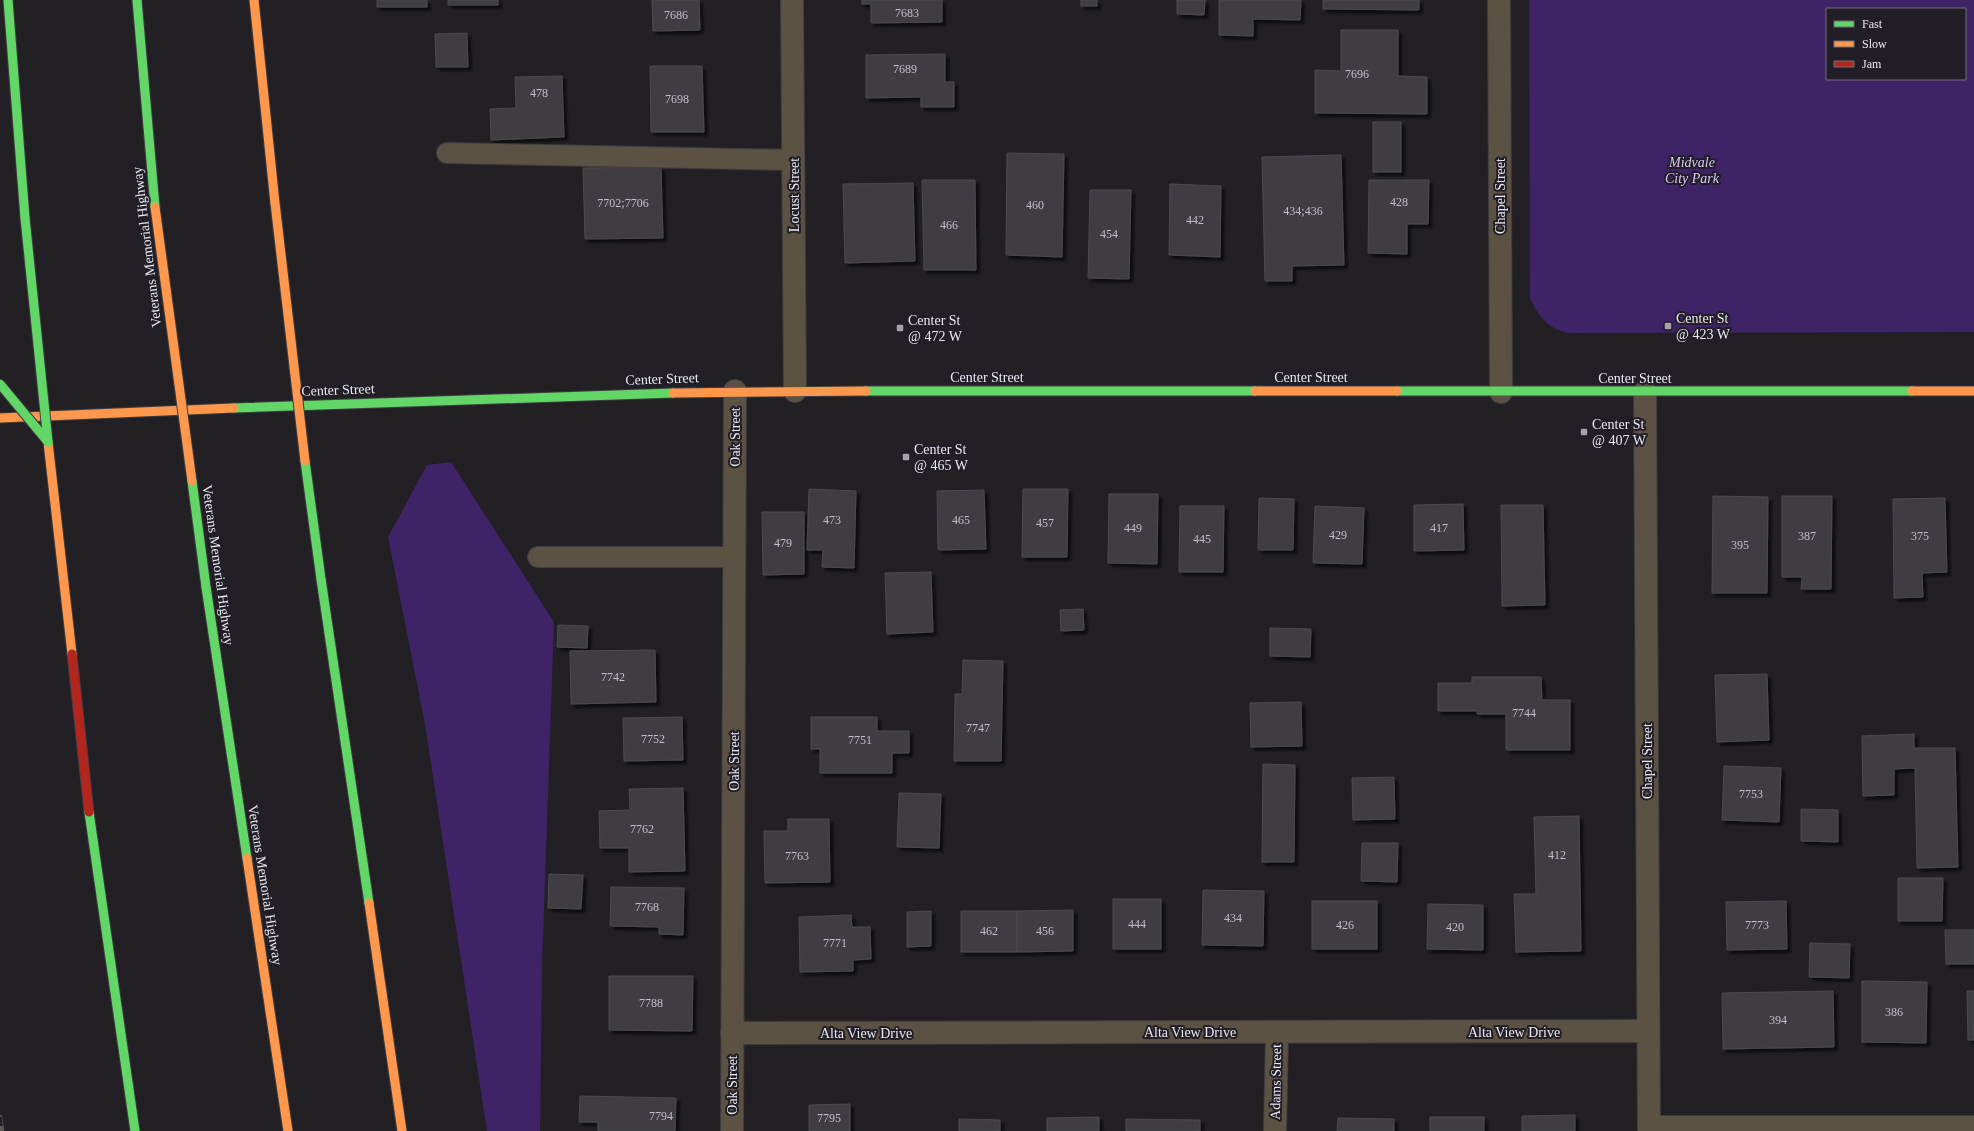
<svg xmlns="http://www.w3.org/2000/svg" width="1974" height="1131" viewBox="0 0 1974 1131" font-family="'Times New Roman',serif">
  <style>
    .green { fill: #3f2367; fill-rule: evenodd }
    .building { fill: #403e43; stroke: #4b4a4e; filter: url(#shadow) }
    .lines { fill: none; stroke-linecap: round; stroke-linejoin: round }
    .lane-casing { stroke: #3e3d41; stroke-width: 22 }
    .street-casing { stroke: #3e3d41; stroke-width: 24 }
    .fast-casing { stroke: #3e3d41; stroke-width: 11 }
    .slow-casing { stroke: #3e3d41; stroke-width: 11 }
    .jam-casing { stroke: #3e3d41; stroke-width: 11 }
    .lane { stroke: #5b5243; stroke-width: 20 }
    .street { stroke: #5b5243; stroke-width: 22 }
    .fast { stroke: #63d668; stroke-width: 9 }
    .slow { stroke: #ff974d; stroke-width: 9 }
    .jam { stroke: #b3261e; stroke-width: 9 }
    .rail-casing { stroke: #5d5752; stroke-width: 4.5 }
    .rail { stroke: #211e27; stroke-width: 3; stroke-dasharray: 9; stroke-linecap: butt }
    .fast-bridge-casing { stroke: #3e3d41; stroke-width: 11; stroke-linecap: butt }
    .slow-bridge-casing { stroke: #3e3d41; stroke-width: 11; stroke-linecap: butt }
    .fast-bridge { stroke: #63d668; stroke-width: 9 }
    .slow-bridge { stroke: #ff974d; stroke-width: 9 }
    .poi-dot { fill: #a5a3a9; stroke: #211e27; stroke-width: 1.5 }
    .labels { text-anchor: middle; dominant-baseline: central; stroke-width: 4; stroke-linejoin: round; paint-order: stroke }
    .number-label { font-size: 12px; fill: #c0bec5 }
    .park-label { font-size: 14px; font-style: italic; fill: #d8cbf9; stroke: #211e27 }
    .street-label { font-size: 14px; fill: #ebe9f0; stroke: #211e27 }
    .poi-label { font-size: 14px; fill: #ebe9f0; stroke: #211e27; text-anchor: start }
  </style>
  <defs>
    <filter id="shadow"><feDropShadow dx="3.5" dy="3.5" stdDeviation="1" flood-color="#0009"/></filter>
  </defs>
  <rect width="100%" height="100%" fill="#222025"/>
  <g class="green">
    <path d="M1529,0H1974V332L1569,333C1548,329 1538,316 1530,298ZM1827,9H1965V79H1827Z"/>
    <polygon points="451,462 554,622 542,966 540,1131 487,1131 425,724 388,537 427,465"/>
  </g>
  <g class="building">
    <rect x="377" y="0" width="50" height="7"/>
    <rect x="448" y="0" width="50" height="5"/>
    <polygon points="652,0 699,0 700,30 653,31"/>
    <polygon points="862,0 942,0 942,22 871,23 871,4 862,4"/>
    <rect x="1081" y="0" width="16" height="6"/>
    <polygon points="1177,0 1205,0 1204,15 1177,14"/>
    <polygon points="1219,0 1301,0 1300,20 1253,19 1253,36 1219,35"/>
    <polygon points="1323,0 1419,0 1419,10 1323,9"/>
    <polygon points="1341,30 1398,30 1398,76 1427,77 1427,114 1315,113 1315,70 1341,71"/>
    <polygon points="467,33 468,67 436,67 435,34"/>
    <polygon points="945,54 945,82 954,82 954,107 921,107 921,97 866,98 866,55"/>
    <polygon points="650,66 702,66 704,132 651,132"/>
    <polygon points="562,76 564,137 491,140 490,109 516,108 515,77"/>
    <rect x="1373" y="122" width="28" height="50"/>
    <polygon points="1007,153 1064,154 1062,257 1006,255"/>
    <polygon points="1341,155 1344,265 1292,266 1292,281 1265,281 1262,157"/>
    <polygon points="661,167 663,238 585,239 583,168"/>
    <polygon points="922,180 975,180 976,270 924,270"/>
    <polygon points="1369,180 1429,180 1428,224 1407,224 1407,254 1368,253"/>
    <polygon points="913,183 915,261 845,263 843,184"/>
    <polygon points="1170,184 1221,186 1220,257 1169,255"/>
    <polygon points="1090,190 1131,190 1129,279 1088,278"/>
    <polygon points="809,489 856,491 854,568 822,567 823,550 807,550"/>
    <polygon points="1023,489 1068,489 1067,557 1022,557"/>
    <polygon points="984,490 986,549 938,550 937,491"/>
    <polygon points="1109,494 1158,494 1157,564 1108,563"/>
    <polygon points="1713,496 1768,497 1767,593 1712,593"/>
    <polygon points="1782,496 1832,496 1831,589 1801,589 1802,577 1782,577"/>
    <polygon points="1259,498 1294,499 1293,550 1258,550"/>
    <polygon points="1945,498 1947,572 1922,573 1923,597 1894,598 1893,499"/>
    <polygon points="1463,504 1464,550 1414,551 1414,505"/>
    <polygon points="1501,505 1543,505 1545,605 1502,606"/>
    <polygon points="1180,506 1224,506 1223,572 1179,572"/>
    <polygon points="1315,506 1364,508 1362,564 1313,563"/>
    <polygon points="762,512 804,512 804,574 763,575"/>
    <polygon points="931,572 933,632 887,634 885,573"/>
    <polygon points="1083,609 1084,630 1061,631 1060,610"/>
    <polygon points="558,625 588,626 587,648 557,647"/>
    <polygon points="1270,628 1311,629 1310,657 1270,656"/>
    <polygon points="655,650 656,702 571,704 570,651"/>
    <polygon points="963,660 1003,661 1001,761 954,761 955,694 962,694"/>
    <polygon points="1767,674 1769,740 1717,742 1715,675"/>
    <polygon points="1472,677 1541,677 1542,700 1570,700 1570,750 1506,750 1506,714 1477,714 1477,711 1438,711 1438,683 1472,683"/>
    <polygon points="1301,702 1302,746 1251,747 1250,703"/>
    <polygon points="682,717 683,760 624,761 623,718"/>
    <polygon points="811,717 877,717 877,731 909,731 909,753 892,753 892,773 820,773 820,749 811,749"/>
    <polygon points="1914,734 1914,748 1955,748 1958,867 1917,868 1915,768 1894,769 1894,795 1863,796 1862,736"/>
    <polygon points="1263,764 1295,765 1294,862 1262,862"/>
    <polygon points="1724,766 1781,768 1779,822 1722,820"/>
    <polygon points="1394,777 1395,819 1353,820 1352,778"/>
    <polygon points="683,788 685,871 629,872 629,848 600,848 599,811 630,810 629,789"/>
    <polygon points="899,793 941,794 939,848 897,847"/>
    <polygon points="1801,809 1838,810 1838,842 1801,841"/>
    <polygon points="1579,816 1581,951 1516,952 1514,894 1536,894 1534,817"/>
    <polygon points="788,819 829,819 830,882 765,883 764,831 788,831"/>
    <polygon points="1362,843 1398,843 1397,882 1361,881"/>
    <polygon points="549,874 583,875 581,909 548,908"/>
    <polygon points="1898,878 1943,878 1942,921 1898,921"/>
    <polygon points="611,887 684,888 683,935 659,934 659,927 610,926"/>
    <polygon points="1203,890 1264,891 1263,946 1202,945"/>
    <rect x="1113" y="899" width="48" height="50"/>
    <rect x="1312" y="901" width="65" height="48"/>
    <polygon points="1786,901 1787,949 1727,950 1726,902"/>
    <polygon points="1428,904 1483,905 1483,950 1427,949"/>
    <polygon points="1073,910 1073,951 1017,952 1017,911"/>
    <polygon points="931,911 931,946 907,947 907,912"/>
    <rect x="961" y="911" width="56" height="41"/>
    <polygon points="851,915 852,927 870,927 871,959 853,960 853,971 800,972 799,917"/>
    <polygon points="1945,930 1974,930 1974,964 1946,964"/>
    <polygon points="1810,943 1850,944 1849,978 1809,977"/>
    <polygon points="609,976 693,976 692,1031 609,1030"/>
    <polygon points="1862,981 1927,982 1926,1043 1862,1042"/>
    <polygon points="1833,991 1834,1047 1723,1049 1722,993"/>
    <polygon points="1967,991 1974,991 1974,1040 1968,1040"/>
    <polygon points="580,1096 676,1098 675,1131 598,1131 598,1122 579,1122"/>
    <polygon points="850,1104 850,1131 809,1131 809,1105"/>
    <polygon points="1575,1115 1575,1131 1522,1131 1522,1116"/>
    <polygon points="1099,1117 1099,1131 1047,1131 1047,1118"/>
    <rect x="1430" y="1117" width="54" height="14"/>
    <polygon points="1338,1118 1394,1119 1394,1131 1337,1131"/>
    <polygon points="959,1119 1000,1120 1000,1131 959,1131"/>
    <polygon points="1126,1119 1200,1120 1200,1131 1126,1131"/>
  </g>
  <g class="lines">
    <defs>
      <g id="lane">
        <polyline points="447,153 793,160"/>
        <polyline points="538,557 734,557"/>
      </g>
      <g id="street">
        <polyline points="792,0 795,391"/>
        <polyline points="1499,0 1501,392"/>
        <polyline points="1645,392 1649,1131"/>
        <polyline points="732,1033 1648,1031"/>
        <polyline points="1649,1127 1974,1127"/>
        <polyline points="732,1131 735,391"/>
        <polyline points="1275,1131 1277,1032"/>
      </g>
      <g id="fast">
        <polyline points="8,0 25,218"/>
        <polyline points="137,0 155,207"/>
        <polyline points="866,391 1255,391"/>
        <polyline points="1397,391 1912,391"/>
        <polyline points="234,408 673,393"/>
        <polyline points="321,579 369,903"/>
        <polyline points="206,587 247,858"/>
        <polyline points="89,812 135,1131"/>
      </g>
      <g id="slow">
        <polyline points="254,0 275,203"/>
        <polyline points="1255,391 1397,391"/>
        <polyline points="1912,391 1974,391"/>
        <polyline points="673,393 866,391"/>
        <polyline points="0,418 234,408"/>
        <polyline points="48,442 72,654"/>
        <polyline points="247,858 288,1131"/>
        <polyline points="369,903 402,1131"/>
      </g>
      <polyline id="jam" points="72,654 89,812"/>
    </defs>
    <use href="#lane" class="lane-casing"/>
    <use href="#street" class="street-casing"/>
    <use href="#fast" class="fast-casing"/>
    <use href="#slow" class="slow-casing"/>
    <use href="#jam" class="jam-casing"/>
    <use href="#lane" class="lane"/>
    <use href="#street" class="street"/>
    <use href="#fast" class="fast"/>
    <use href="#slow" class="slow"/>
    <use href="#jam" class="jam"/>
    <defs>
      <polyline id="rail" points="0,1117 2,1131"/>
    </defs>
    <use href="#rail" class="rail-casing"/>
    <use href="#rail" class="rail"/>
    <defs>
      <g id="fast-bridge">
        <polyline points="25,218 48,442"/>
        <polyline points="0,384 48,442"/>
        <polyline points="305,461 321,579"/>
        <polyline points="192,481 206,587"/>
      </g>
      <g id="slow-bridge">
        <polyline points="275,203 305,461"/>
        <polyline points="155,207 192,481"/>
      </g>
    </defs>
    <use href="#fast-bridge" class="fast-bridge-casing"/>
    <use href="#slow-bridge" class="slow-bridge-casing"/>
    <use href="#fast-bridge" class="fast-bridge"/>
    <use href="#slow-bridge" class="slow-bridge"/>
  </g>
  <g class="poi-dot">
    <rect x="1664" y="322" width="8" height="8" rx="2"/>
    <rect x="896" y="324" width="8" height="8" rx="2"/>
    <rect x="1580" y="428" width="8" height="8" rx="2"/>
    <rect x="902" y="453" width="8" height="8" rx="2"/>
  </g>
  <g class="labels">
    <g class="number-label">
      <text x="907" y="13">7683</text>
      <text x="676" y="15">7686</text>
      <text x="905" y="69">7689</text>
      <text x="1357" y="74">7696</text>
      <text x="539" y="93">478</text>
      <text x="677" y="99">7698</text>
      <text x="1399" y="202">428</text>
      <text x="623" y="203">7702;7706</text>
      <text x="1035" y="205">460</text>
      <text x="1303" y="211">434;436</text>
      <text x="1195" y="220">442</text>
      <text x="949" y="225">466</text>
      <text x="1109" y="234">454</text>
      <text x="832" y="520">473</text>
      <text x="961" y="520">465</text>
      <text x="1045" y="523">457</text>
      <text x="1133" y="528">449</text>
      <text x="1439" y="528">417</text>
      <text x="1338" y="535">429</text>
      <text x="1807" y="536">387</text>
      <text x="1920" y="536">375</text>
      <text x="1202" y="539">445</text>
      <text x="783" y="543">479</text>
      <text x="1740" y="545">395</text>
      <text x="613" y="677">7742</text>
      <text x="1524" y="713">7744</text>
      <text x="978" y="728">7747</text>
      <text x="653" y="739">7752</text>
      <text x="860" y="740">7751</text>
      <text x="1751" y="794">7753</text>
      <text x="642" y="829">7762</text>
      <text x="1557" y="855">412</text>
      <text x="797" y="856">7763</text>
      <text x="647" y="907">7768</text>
      <text x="1233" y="918">434</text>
      <text x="1137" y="924">444</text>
      <text x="1345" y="925">426</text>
      <text x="1757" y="925">7773</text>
      <text x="1455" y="927">420</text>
      <text x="989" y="931">462</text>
      <text x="1045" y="931">456</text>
      <text x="835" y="943">7771</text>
      <text x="651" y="1003">7788</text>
      <text x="1894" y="1012">386</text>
      <text x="1778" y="1020">394</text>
      <text x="661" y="1116">7794</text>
      <text x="829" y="1118">7795</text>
    </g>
    <g class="park-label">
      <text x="1692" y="162">Midvale<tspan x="1692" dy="16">City Park</tspan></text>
    </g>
    <g class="street-label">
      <text transform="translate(794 195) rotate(-90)">Locust Street</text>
      <text transform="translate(1500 196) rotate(-90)">Chapel Street</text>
      <text transform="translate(147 247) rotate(-97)">Veterans Memorial Highway</text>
      <text x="987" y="377">Center Street</text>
      <text x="1311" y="377">Center Street</text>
      <text x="1635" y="378">Center Street</text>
      <text transform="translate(662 379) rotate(-2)">Center Street</text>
      <text transform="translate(338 390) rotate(-2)">Center Street</text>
      <text transform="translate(735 437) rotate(-90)">Oak Street</text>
      <text transform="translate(218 565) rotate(82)">Veterans Memorial Highway</text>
      <text transform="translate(734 761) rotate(-90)">Oak Street</text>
      <text transform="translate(1647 761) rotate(-90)">Chapel Street</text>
      <text transform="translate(265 885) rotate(81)">Veterans Memorial Highway</text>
      <text x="1190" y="1032">Alta View Drive</text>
      <text x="1514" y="1032">Alta View Drive</text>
      <text x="866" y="1033">Alta View Drive</text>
      <text transform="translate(1276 1082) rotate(-89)">Adams Street</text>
      <text transform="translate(732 1085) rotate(-90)">Oak Street</text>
    </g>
    <g class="poi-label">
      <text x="1676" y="318">Center St<tspan x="1676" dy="16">@ 423 W</tspan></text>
      <text x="908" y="320">Center St<tspan x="908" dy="16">@ 472 W</tspan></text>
      <text x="1592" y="424">Center St<tspan x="1592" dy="16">@ 407 W</tspan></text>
      <text x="914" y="449">Center St<tspan x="914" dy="16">@ 465 W</tspan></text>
    </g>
  </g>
  <rect x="1826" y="8" width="140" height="72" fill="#211e27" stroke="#726f77"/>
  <rect x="1834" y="21" width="20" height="6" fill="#63d668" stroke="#726f77"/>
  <text x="1862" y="28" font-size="12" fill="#ebe9f0">Fast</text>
  <rect x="1834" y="41" width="20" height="6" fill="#ff974d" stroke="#726f77"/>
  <text x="1862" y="48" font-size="12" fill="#ebe9f0">Slow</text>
  <rect x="1834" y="61" width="20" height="6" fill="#b3261e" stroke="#726f77"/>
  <text x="1862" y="68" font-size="12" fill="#ebe9f0">Jam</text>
</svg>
